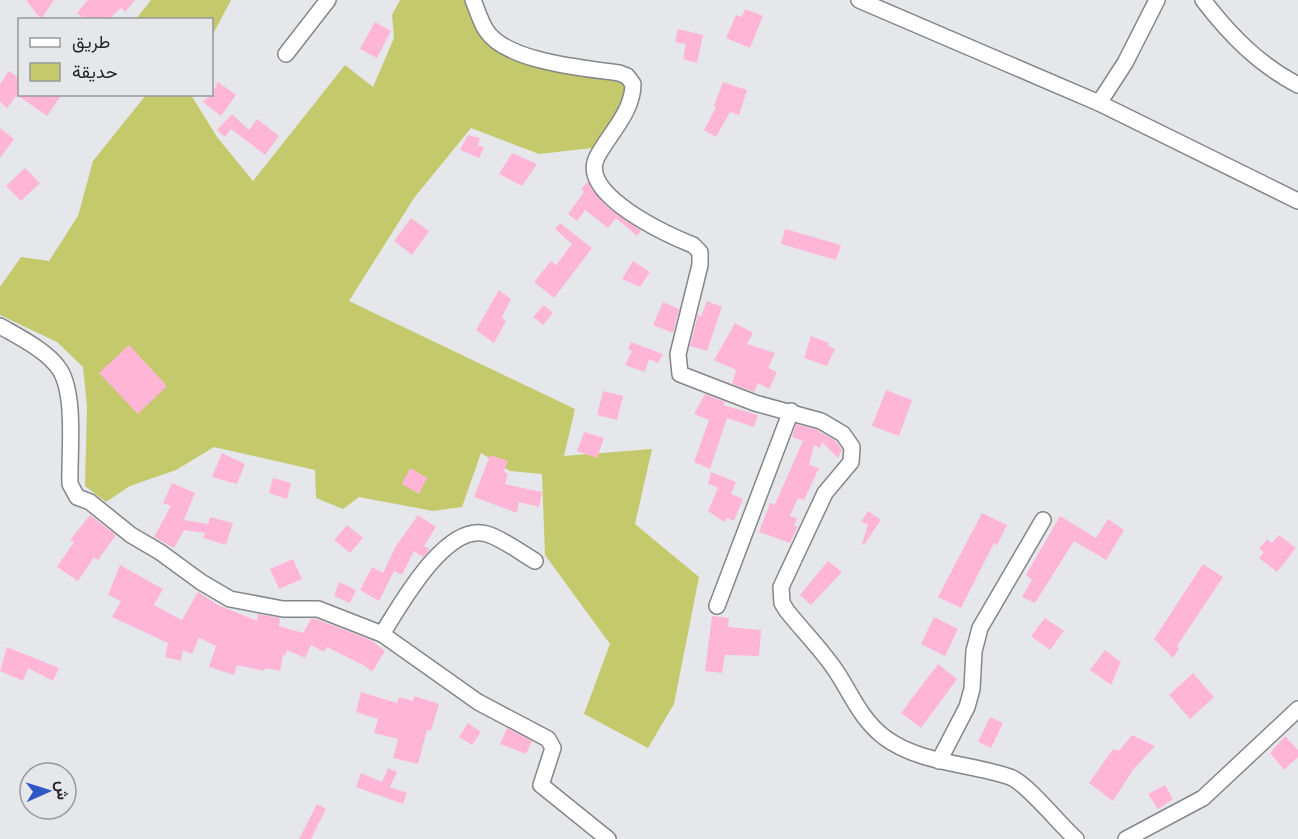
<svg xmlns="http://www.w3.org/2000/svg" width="1298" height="839" viewBox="0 0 1298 839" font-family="'Archivo Narrow',Vazirmatn,sans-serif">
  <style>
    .green { fill: #c4c96c }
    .building { fill: #ffb5d6 }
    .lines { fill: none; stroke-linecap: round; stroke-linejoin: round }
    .minor-casing { stroke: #85868a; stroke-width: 18 }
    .minor { stroke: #fff; stroke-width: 15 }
  </style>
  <rect width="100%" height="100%" fill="#e6e7eb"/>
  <g class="green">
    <polygon points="151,0 231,0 212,36 212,20 136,19"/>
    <polygon points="400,0 471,0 479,14 514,51 627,76 629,103 619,122 592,148 539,154 471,128 414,198 349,301 575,409 564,456 652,449 635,524 699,577 674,704 648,748 584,714 610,644 545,555 542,474 510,471 481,453 462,507 433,511 359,497 343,509 316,498 315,470 214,447 176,470 130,486 106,502 85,486 87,406 83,367 57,342 0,315 0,287 21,257 49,261 78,216 93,161 146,95 191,95 217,137 253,181 345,65 373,87 394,38 392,15"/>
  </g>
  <g class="building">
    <polygon points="26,0 54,0 41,19"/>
    <polygon points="88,0 135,0 125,12 121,8 108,20 85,20 77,13"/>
    <polygon points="745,9 763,16 750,48 726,38 736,15 742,17"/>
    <polygon points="375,22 391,31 377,58 360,49"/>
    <polygon points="678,29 703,35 697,63 683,59 686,44 675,42"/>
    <polygon points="9,71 20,79 17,94 62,94 47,116 17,95 7,108 0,102 0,84"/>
    <polygon points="218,82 236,95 221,116 203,102 212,94"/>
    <polygon points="723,82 747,90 739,115 730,112 716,137 704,130 716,107 714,106"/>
    <polygon points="232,114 249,130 257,119 279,136 265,155 231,129 225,137 217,130"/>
    <polygon points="0,128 14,139 0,158"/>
    <polygon points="468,135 480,138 478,146 484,147 479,158 460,150"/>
    <polygon points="512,153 537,164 522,186 499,174"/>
    <polygon points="25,168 40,183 21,201 6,186"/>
    <polygon points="588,181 606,206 641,231 637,236 616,218 608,228 585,210 577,221 568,214 584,192 581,189"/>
    <polygon points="411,218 429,231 412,255 394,241"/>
    <polygon points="560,223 592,248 554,298 534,282 551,261 556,265 572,244 555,229"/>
    <polygon points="785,229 841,245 836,260 781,244"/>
    <polygon points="633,261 650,272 640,287 622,279"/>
    <polygon points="499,290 511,299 502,317 506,321 494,343 476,330"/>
    <polygon points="707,301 722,307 707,351 690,346 698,315 701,316"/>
    <polygon points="663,302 679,309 673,333 653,325"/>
    <polygon points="544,305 553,313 543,325 533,317"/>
    <polygon points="735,323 753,333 747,344 775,353 768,368 777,372 769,389 758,383 754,392 732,384 736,370 714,360"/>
    <polygon points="811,336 829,343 828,346 835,349 827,366 804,358"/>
    <polygon points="631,342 663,354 658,363 649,359 645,372 625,365 632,351 628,349"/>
    <polygon points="129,345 167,386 138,414 99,373"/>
    <polygon points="886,390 912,400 899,436 872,426"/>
    <polygon points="603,391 623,396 617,420 597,415"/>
    <polygon points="705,394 725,402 723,405 758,415 754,427 727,418 710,469 694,462 709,420 694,414"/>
    <polygon points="796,424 817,430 836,441 842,450 838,458 822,442 820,448 814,445 809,465 819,468 804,500 798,498 790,516 797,518 794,526 798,526 790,543 759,532 770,503 775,504 803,441 792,437"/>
    <polygon points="584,432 604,438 597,458 577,451"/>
    <polygon points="222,453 245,464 237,484 212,477"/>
    <polygon points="490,455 508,461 504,472 508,474 505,484 542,492 539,507 519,502 517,513 474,497"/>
    <polygon points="410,468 427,478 419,494 402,484"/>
    <polygon points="711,472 736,482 731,494 743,499 734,521 727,518 724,522 708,511 718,488 708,484"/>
    <polygon points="273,478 291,483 287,499 269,493"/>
    <polygon points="172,483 195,493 184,520 208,524 210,517 233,523 226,545 203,538 205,533 184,530 174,548 154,537 171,506 163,503"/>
    <polygon points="868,511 881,520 864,545 862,544 868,524 861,522"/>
    <polygon points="982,513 1007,525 997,545 994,543 961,608 938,597"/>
    <polygon points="90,515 116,535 98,560 94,557 78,581 57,567 74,542 70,540"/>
    <polygon points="418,515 436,527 424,546 430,549 423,557 414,551 402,575 394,571 379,601 360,590 372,567 383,573 396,546"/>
    <polygon points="1060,516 1096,538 1108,519 1124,530 1106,560 1074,541 1035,603 1022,597 1032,580 1026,575"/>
    <polygon points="347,525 363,538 350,553 334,540"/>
    <polygon points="1279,535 1296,548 1277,572 1259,558 1264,552 1259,549 1267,539 1272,543"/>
    <polygon points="293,559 302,579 279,589 270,569"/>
    <polygon points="828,561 842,572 811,605 800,595"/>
    <polygon points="1203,564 1223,577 1177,646 1179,649 1173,658 1154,639"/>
    <polygon points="120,565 163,589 154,605 182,620 198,592 218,605 257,621 258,614 280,618 279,626 303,633 311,619 316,619 371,640 385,651 372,672 365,666 327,647 324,652 311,645 305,658 287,650 285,656 283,655 280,671 265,668 264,671 237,665 234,675 209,667 216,646 199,638 192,654 183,650 181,661 165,657 168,643 112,617 121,601 108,595"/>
    <polygon points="339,582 356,590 350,603 334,596"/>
    <polygon points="712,616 729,618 728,627 761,630 759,656 725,655 722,673 705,671"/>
    <polygon points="934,617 958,629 945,656 921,644"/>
    <polygon points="1045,618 1064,631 1050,650 1031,636"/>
    <polygon points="7,647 59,668 53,681 28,668 23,681 0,671"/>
    <polygon points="1105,650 1121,662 1111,685 1090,670"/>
    <polygon points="938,664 957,679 921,728 901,713"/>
    <polygon points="1193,673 1214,697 1190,719 1169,695"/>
    <polygon points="361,692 397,703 399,697 413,701 414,696 439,704 431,731 427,730 418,764 393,758 398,739 374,733 378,719 356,712"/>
    <polygon points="990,717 1003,723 991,748 978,742"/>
    <polygon points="468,723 481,732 472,745 459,737"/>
    <polygon points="507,728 532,741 526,754 500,744"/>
    <polygon points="1132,735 1155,746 1133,770 1113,801 1089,783 1113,749 1119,751"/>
    <polygon points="1285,736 1298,750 1298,757 1284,770 1270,753"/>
    <polygon points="388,768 397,772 390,787 407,793 403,804 356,787 361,773 382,782"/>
    <polygon points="1165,785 1173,799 1158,809 1148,794"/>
    <polygon points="317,804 326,809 311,839 299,839"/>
  </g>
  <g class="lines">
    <defs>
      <g id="minor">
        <path d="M473,0C477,9 480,21 486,30C506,62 584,68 619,73L627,76L633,84C633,112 609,134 597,157C578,194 667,235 693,245L700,252V265L678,354L680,374L755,403L821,421L843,434L852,447L851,462L825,493L781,587L782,603L787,611C803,631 822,650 836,671C852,695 860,718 884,737C920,764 969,763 1010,777C1027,783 1060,825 1076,839"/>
        <polyline points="859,0 1099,103 1298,201"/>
        <path d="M1203,0C1230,35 1258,64 1298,85"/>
        <polyline points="286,54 328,0"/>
        <polyline points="1099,103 1125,63 1157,0"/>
        <path d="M0,326C19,337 48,351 60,370C76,396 69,453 70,484L77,497L90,502L131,535L160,552L201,582L230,599L283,609H318L382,634C400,606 446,521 487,534C503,539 520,552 535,561"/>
        <polyline points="717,606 791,411"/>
        <polyline points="382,634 478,702 548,739 553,748 541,785 608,839"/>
        <polyline points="939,761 967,707 972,689 974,651 980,628 1043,520"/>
        <polyline points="1126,839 1203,798 1298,709"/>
      </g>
    </defs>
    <use href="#minor" class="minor-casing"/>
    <use href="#minor" class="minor"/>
  </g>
  <rect x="18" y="18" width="195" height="78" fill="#e6e7eb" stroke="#99999c" stroke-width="1.5"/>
  <rect x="30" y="38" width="30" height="9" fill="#ffffff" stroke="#99999c" stroke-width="1.5"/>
  <text x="72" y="48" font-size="18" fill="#252526">طريق</text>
  <rect x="30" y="63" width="30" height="18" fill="#c4c96c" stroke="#99999c" stroke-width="1.5"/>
  <text x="72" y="78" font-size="18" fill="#252526">حديقة</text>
  <g transform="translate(48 791) rotate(87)"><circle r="28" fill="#e6e7eb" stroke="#99999c" stroke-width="1.5"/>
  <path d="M0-4.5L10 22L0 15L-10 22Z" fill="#2e58c7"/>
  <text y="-9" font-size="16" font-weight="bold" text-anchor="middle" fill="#252526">ش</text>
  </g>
</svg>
